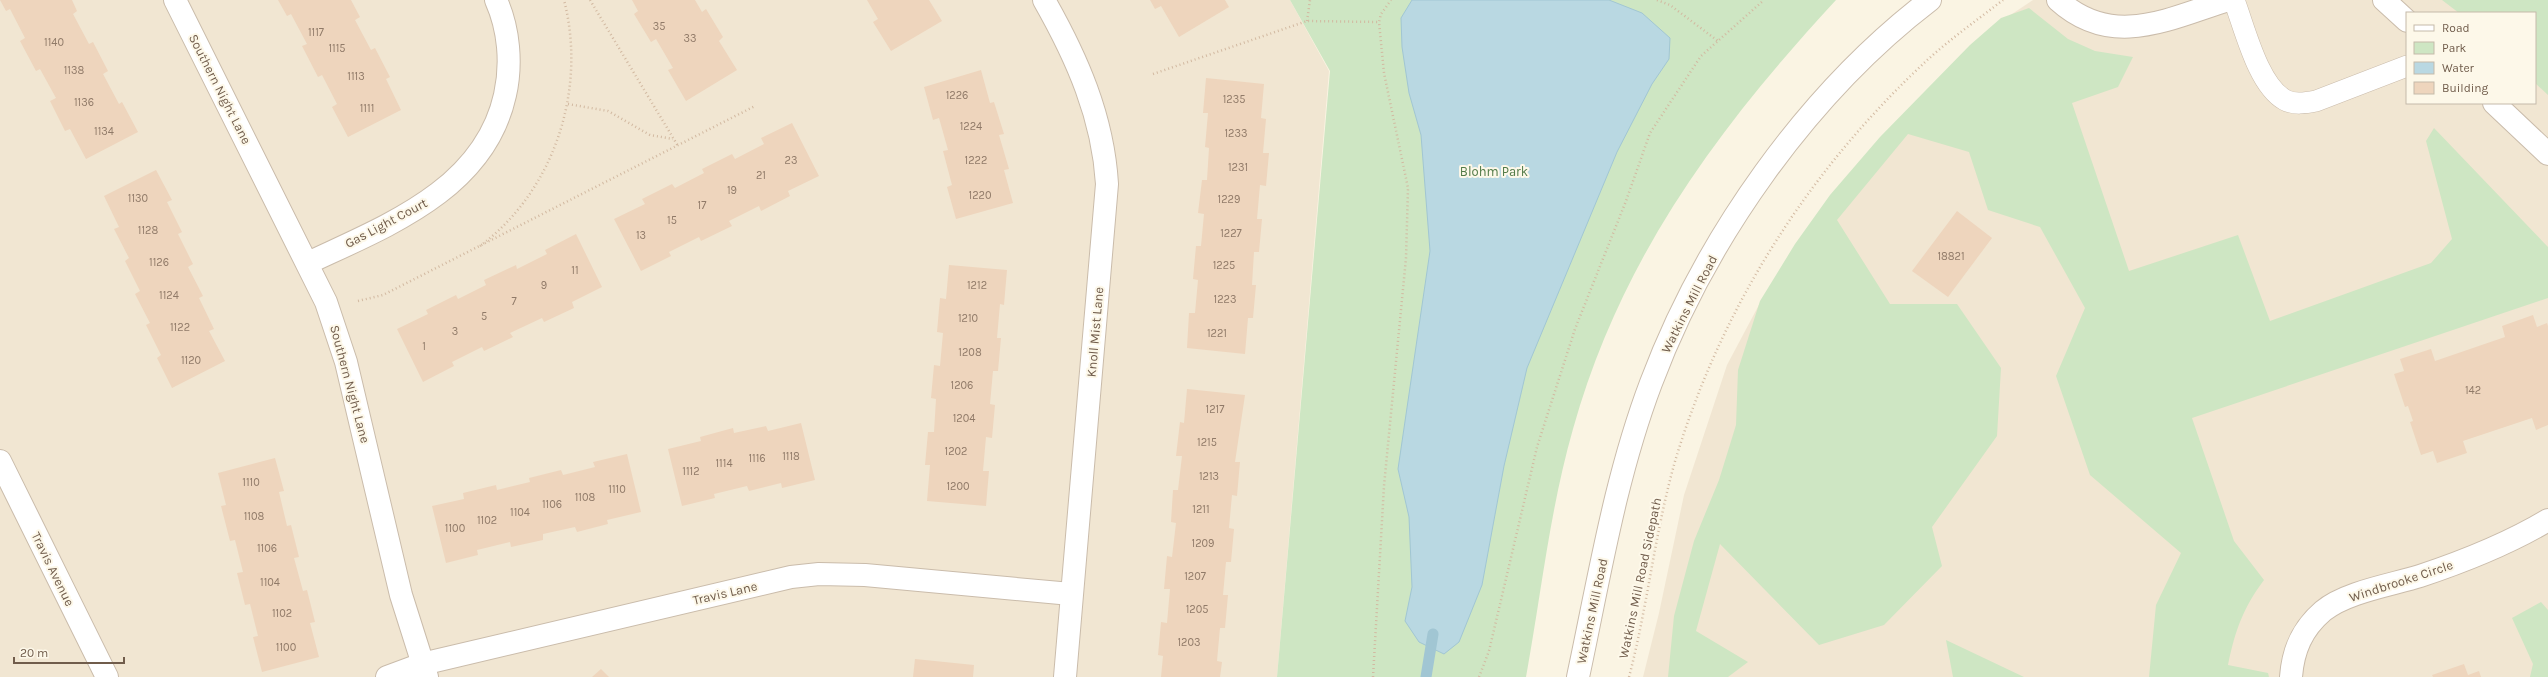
<svg xmlns="http://www.w3.org/2000/svg" width="2548" height="677" viewBox="0 0 2548 677" font-family="Karla,sans-serif">
  <style>
    .residential { fill: #f1e6d2 }
    .green { fill: #cee6c3 }
    .water { fill: #b9d8e2; stroke: #a1c6d3 }
    .lines { fill: none; stroke-linecap: round; stroke-linejoin: round }
    .stream { stroke: #a1c6d3; stroke-width: 11 }
    .building { fill: #eed5bd }
    .service-casing { stroke: #cabcab; stroke-width: 22 }
    .minor-casing { stroke: #cabcab; stroke-width: 24 }
    .tertiary-casing { stroke: #cabcab; stroke-width: 24 }
    .path { stroke: #d2b9a1; stroke-width: 2.5; stroke-dasharray: 1 3; stroke-linecap: butt }
    .service { stroke: #fff; stroke-width: 21 }
    .minor { stroke: #fff; stroke-width: 22 }
    .tertiary { stroke: #fff; stroke-width: 22 }
    .labels { text-anchor: middle; dominant-baseline: central; stroke-width: 4; stroke-linejoin: round; paint-order: stroke }
    .number-label { font-size: 11px; fill: #907a68 }
    .street-label { font-size: 13px; fill: #705c4b; stroke: #fdf8e9 }
    .park-label { font-size: 13px; fill: #517a47; stroke: #fdf8e9 }
  </style>
  <rect width="100%" height="100%" fill="#faf4e3"/>
  <g class="residential">
    <polygon points="0,0 1290,0 1329,71 1277,677 0,677"/>
    <polygon points="2033,0 2449,0 2465,13 2407,13 2407,103 2535,103 2535,70 2548,80 2548,677 1643,677 1659,613 1684,495 1727,365 1761,301 2003,20"/>
  </g>
  <g class="green">
    <path d="M1290,0H1836C1717,129 1621,258 1573,429C1550,509 1541,595 1526,677H1277L1330,71Z"/>
    <polygon points="2442,0 2548,0 2548,95 2535,83 2535,13 2459,13"/>
    <path d="M2029,8L2068,39L2095,51L2133,57L2118,87L2072,103L2129,271L2238,235L2270,321L2431,263L2452,239L2426,141L2434,128L2548,247V298L2192,418L2234,541L2264,580C2243,608 2235,631 2228,665L2268,673L2269,677H2149L2156,605L2181,553L2090,475L2056,376L2085,308L2040,227L1988,210L1969,152L1908,134L1837,220L1890,304H1957L2001,368L1997,436L1932,527L1942,566L1884,625L1819,645L1720,544L1696,631L1748,662L1728,677H1668L1674,616L1694,541L1719,480L1736,425L1738,370L1760,301L1795,244L1830,195L1880,137L1970,45L2001,18Z"/>
    <polygon points="2541,602 2548,610 2548,677 2530,677 2533,664 2512,618"/>
    <polygon points="1946,640 2024,677 1953,677"/>
  </g>
  <polygon class="water" points="1412,0 1609,0 1642,13 1670,38 1669,59 1652,84 1617,152 1527,368 1504,466 1482,585 1459,642 1444,654 1419,642 1405,621 1412,587 1409,517 1398,469 1430,251 1421,135 1409,93 1402,47 1401,18"/>
  <g class="lines">
    <polyline class="stream" points="1426,677 1433,634"/>
  </g>
  <g class="building">
    <polygon points="0,0 72,0 77,11 73,14 89,44 93,42 108,71 103,74 119,104 122,102 138,132 86,159 70,129 65,131 50,101 56,98 40,69 36,71 20,41 25,38 10,9 6,11"/>
    <polygon points="278,0 351,0 360,17 355,20 371,50 375,48 390,77 386,79 401,110 348,137 332,107 337,104 322,75 318,77 302,46 307,44 291,14 287,16"/>
    <polygon points="632,0 695,0 702,12 706,9 723,37 719,41 737,70 686,101 668,70 673,68 656,39 651,42 634,14 638,11"/>
    <polygon points="867,0 929,0 942,21 891,51 873,22 878,19"/>
    <polygon points="1150,0 1225,0 1229,7 1179,37 1161,6 1155,9"/>
    <polygon points="981,70 990,103 994,102 1004,134 999,135 1009,169 1004,170 1013,203 956,219 947,187 952,185 943,151 948,150 939,118 933,120 924,87"/>
    <polygon points="1206,78 1264,84 1261,118 1266,119 1263,153 1269,153 1266,186 1260,185 1257,219 1262,219 1259,252 1254,252 1252,285 1256,285 1253,318 1248,318 1245,354 1187,348 1189,313 1195,313 1198,280 1193,279 1196,246 1201,246 1204,214 1198,213 1202,180 1207,180 1209,148 1205,147 1208,113 1203,113"/>
    <polygon points="792,123 819,176 788,191 790,196 761,211 759,206 729,221 732,226 701,241 699,237 669,252 671,256 641,271 614,219 645,204 642,199 672,184 675,188 704,173 702,169 732,154 735,159 764,144 761,138"/>
    <polygon points="156,170 172,200 167,202 182,232 178,234 193,264 188,267 203,296 199,298 214,329 209,331 225,361 172,388 157,358 161,355 146,325 150,323 135,294 140,291 125,261 129,258 114,229 119,227 104,196"/>
    <polygon points="1957,211 1992,238 1948,297 1912,271"/>
    <polygon points="576,234 602,287 572,302 574,308 544,322 542,318 510,333 513,337 484,351 482,347 452,362 454,366 423,382 397,329 428,314 426,310 456,295 458,299 486,285 484,280 516,265 517,269 547,254 545,250"/>
    <polygon points="949,265 1007,270 1004,305 1000,304 997,338 1001,338 998,371 993,371 990,404 995,405 992,438 986,437 983,471 989,471 986,506 927,501 930,465 925,465 928,432 934,432 936,399 931,398 934,365 940,366 943,333 937,332 940,298 946,299"/>
    <polygon points="2533,315 2537,327 2547,323 2548,326 2548,425 2536,430 2532,418 2463,441 2467,453 2437,463 2433,451 2421,455 2410,422 2413,421 2408,406 2405,407 2394,374 2404,371 2400,359 2431,349 2435,361 2505,337 2502,326"/>
    <polygon points="1187,389 1245,395 1235,462 1240,462 1237,496 1232,495 1229,528 1234,529 1231,562 1226,562 1223,595 1228,595 1225,628 1220,628 1217,661 1222,662 1220,677 1161,677 1163,656 1158,655 1161,622 1167,623 1170,589 1164,589 1167,556 1172,557 1176,523 1171,522 1173,490 1178,490 1182,456 1176,456 1180,422 1184,423"/>
    <polygon points="801,423 815,480 782,488 781,483 749,491 747,486 714,494 715,498 682,506 668,449 701,441 700,437 733,428 734,433 766,426 768,431"/>
    <polygon points="627,454 641,512 607,520 608,524 577,532 575,527 543,534 543,540 511,547 510,542 477,550 478,555 446,563 432,506 464,499 463,493 496,485 497,490 530,482 529,478 561,470 563,475 595,467 593,462"/>
    <polygon points="275,458 284,491 279,492 287,526 291,525 299,557 294,558 303,591 307,590 315,622 310,623 319,657 262,672 253,637 258,636 250,604 245,605 237,573 243,572 235,540 230,541 221,506 226,505 218,473"/>
    <polygon points="915,659 974,665 973,677 913,677"/>
    <polygon points="2464,664 2468,675 2479,671 2481,677 2433,677 2432,675"/>
    <polygon points="601,669 609,677 592,677"/>
  </g>
  <g class="lines">
    <defs>
      <path id="service" d="M2234,0C2245,29 2258,85 2285,100C2294,105 2306,103 2316,101L2407,66"/>
      <g id="minor">
        <polyline points="175,0 326,302 346,362 401,595 427,677"/>
        <path d="M1044,0C1077,58 1103,117 1107,184L1065,677"/>
        <path d="M2058,0C2112,49 2168,19 2228,0"/>
        <polyline points="2384,0 2407,21"/>
        <polyline points="2494,103 2548,154"/>
        <path d="M308,263C386,226 484,190 505,95C512,64 509,29 496,0"/>
        <polyline points="387,677 422,664 791,577 819,574 865,575 1071,594"/>
        <path d="M2291,677C2293,650 2302,629 2323,611C2346,592 2391,585 2420,576C2465,561 2508,544 2548,520"/>
      </g>
      <g id="tertiary">
        <polyline points="0,461 107,677"/>
        <path d="M1578,677C1599,579 1615,478 1651,383C1705,239 1807,94 1930,0"/>
      </g>
    </defs>
    <use href="#service" class="service-casing"/>
    <use href="#minor" class="minor-casing"/>
    <use href="#tertiary" class="tertiary-casing"/>
    <g class="path">
      <polyline points="590,0 678,146"/>
      <polyline points="1657,0 1670,5 1718,41"/>
      <polyline points="1307,21 1310,0"/>
      <polyline points="1153,74 1307,21 1379,22"/>
      <polyline points="568,104 608,111 650,135 673,139"/>
      <path d="M480,246C555,190 587,89 564,0"/>
      <polyline points="358,301 383,295 755,106"/>
      <polyline points="1373,677 1384,486 1406,258 1408,188 1384,73 1379,22 1381,14 1391,0"/>
      <polyline points="1479,677 1489,651 1537,447 1575,329 1626,201 1650,133 1701,56 1764,0"/>
      <path d="M1629,677C1648,605 1655,530 1676,458C1722,307 1808,172 1922,65C1947,41 1976,21 2003,0"/>
    </g>
    <use href="#service" class="service"/>
    <use href="#minor" class="minor"/>
    <use href="#tertiary" class="tertiary"/>
  </g>
  <g class="labels">
    <g class="number-label">
      <text x="659" y="26">35</text>
      <text x="316" y="32">1117</text>
      <text x="690" y="38">33</text>
      <text x="54" y="42">1140</text>
      <text x="337" y="48">1115</text>
      <text x="74" y="70">1138</text>
      <text x="356" y="76">1113</text>
      <text x="957" y="95">1226</text>
      <text x="1234" y="99">1235</text>
      <text x="84" y="102">1136</text>
      <text x="367" y="108">1111</text>
      <text x="971" y="126">1224</text>
      <text x="104" y="131">1134</text>
      <text x="1236" y="133">1233</text>
      <text x="791" y="160">23</text>
      <text x="976" y="160">1222</text>
      <text x="1238" y="167">1231</text>
      <text x="761" y="175">21</text>
      <text x="732" y="190">19</text>
      <text x="980" y="195">1220</text>
      <text x="138" y="198">1130</text>
      <text x="1229" y="199">1229</text>
      <text x="702" y="205">17</text>
      <text x="672" y="220">15</text>
      <text x="148" y="230">1128</text>
      <text x="1231" y="233">1227</text>
      <text x="641" y="235">13</text>
      <text x="1951" y="256">18821</text>
      <text x="159" y="262">1126</text>
      <text x="1224" y="265">1225</text>
      <text x="575" y="270">11</text>
      <text x="544" y="285">9</text>
      <text x="977" y="285">1212</text>
      <text x="169" y="295">1124</text>
      <text x="1225" y="299">1223</text>
      <text x="514" y="301">7</text>
      <text x="484" y="316">5</text>
      <text x="968" y="318">1210</text>
      <text x="180" y="327">1122</text>
      <text x="455" y="331">3</text>
      <text x="1217" y="333">1221</text>
      <text x="424" y="346">1</text>
      <text x="970" y="352">1208</text>
      <text x="191" y="360">1120</text>
      <text x="962" y="385">1206</text>
      <text x="2473" y="390">142</text>
      <text x="1215" y="409">1217</text>
      <text x="964" y="418">1204</text>
      <text x="1207" y="442">1215</text>
      <text x="956" y="451">1202</text>
      <text x="791" y="456">1118</text>
      <text x="757" y="458">1116</text>
      <text x="724" y="463">1114</text>
      <text x="691" y="471">1112</text>
      <text x="1209" y="476">1213</text>
      <text x="251" y="482">1110</text>
      <text x="958" y="486">1200</text>
      <text x="617" y="489">1110</text>
      <text x="585" y="497">1108</text>
      <text x="552" y="504">1106</text>
      <text x="1201" y="509">1211</text>
      <text x="520" y="512">1104</text>
      <text x="254" y="516">1108</text>
      <text x="487" y="520">1102</text>
      <text x="455" y="528">1100</text>
      <text x="1203" y="543">1209</text>
      <text x="267" y="548">1106</text>
      <text x="1195" y="576">1207</text>
      <text x="270" y="582">1104</text>
      <text x="1197" y="609">1205</text>
      <text x="282" y="613">1102</text>
      <text x="1189" y="642">1203</text>
      <text x="286" y="647">1100</text>
    </g>
    <g class="street-label">
      <text transform="translate(220 89) rotate(63)">Southern Night Lane</text>
      <text transform="translate(386 223) rotate(-28)">Gas Light Court</text>
      <text transform="translate(1689 304) rotate(-63)">Watkins Mill Road</text>
      <text transform="translate(1095 332) rotate(-85)">Knoll Mist Lane</text>
      <text transform="translate(350 384) rotate(75)">Southern Night Lane</text>
      <text transform="translate(53 569) rotate(64)">Travis Avenue</text>
      <text transform="translate(1640 578) rotate(-78)">Watkins Mill Road Sidepath</text>
      <text transform="translate(2401 581) rotate(-18)">Windbrooke Circle</text>
      <text transform="translate(725 593) rotate(-13)">Travis Lane</text>
      <text transform="translate(1592 611) rotate(-78)">Watkins Mill Road</text>
    </g>
    <g class="park-label">
      <text x="1494" y="171">Blohm Park</text>
    </g>
  </g>
  <rect x="2406" y="12" width="130" height="92" fill="#fdf8e9" stroke="#c5baaa"/>
  <rect x="2414" y="25" width="20" height="6" fill="#ffffff" stroke="#c5baaa"/>
  <text x="2442" y="32" font-size="12" fill="#705c4b">Road</text>
  <rect x="2414" y="42" width="20" height="12" fill="#cee6c3" stroke="#c5baaa"/>
  <text x="2442" y="52" font-size="12" fill="#705c4b">Park</text>
  <rect x="2414" y="62" width="20" height="12" fill="#b9d8e2" stroke="#c5baaa"/>
  <text x="2442" y="72" font-size="12" fill="#705c4b">Water</text>
  <rect x="2414" y="82" width="20" height="12" fill="#eed5bd" stroke="#c5baaa"/>
  <text x="2442" y="92" font-size="12" fill="#705c4b">Building</text>
  <path d="M14 657v6h110v-6" fill="none" stroke="#705c4b" stroke-width="2"/>
  <text x="20" y="657" font-size="12" fill="#705c4b" stroke="#fdf8e9" stroke-width="3" paint-order="stroke">20 m</text>
</svg>
